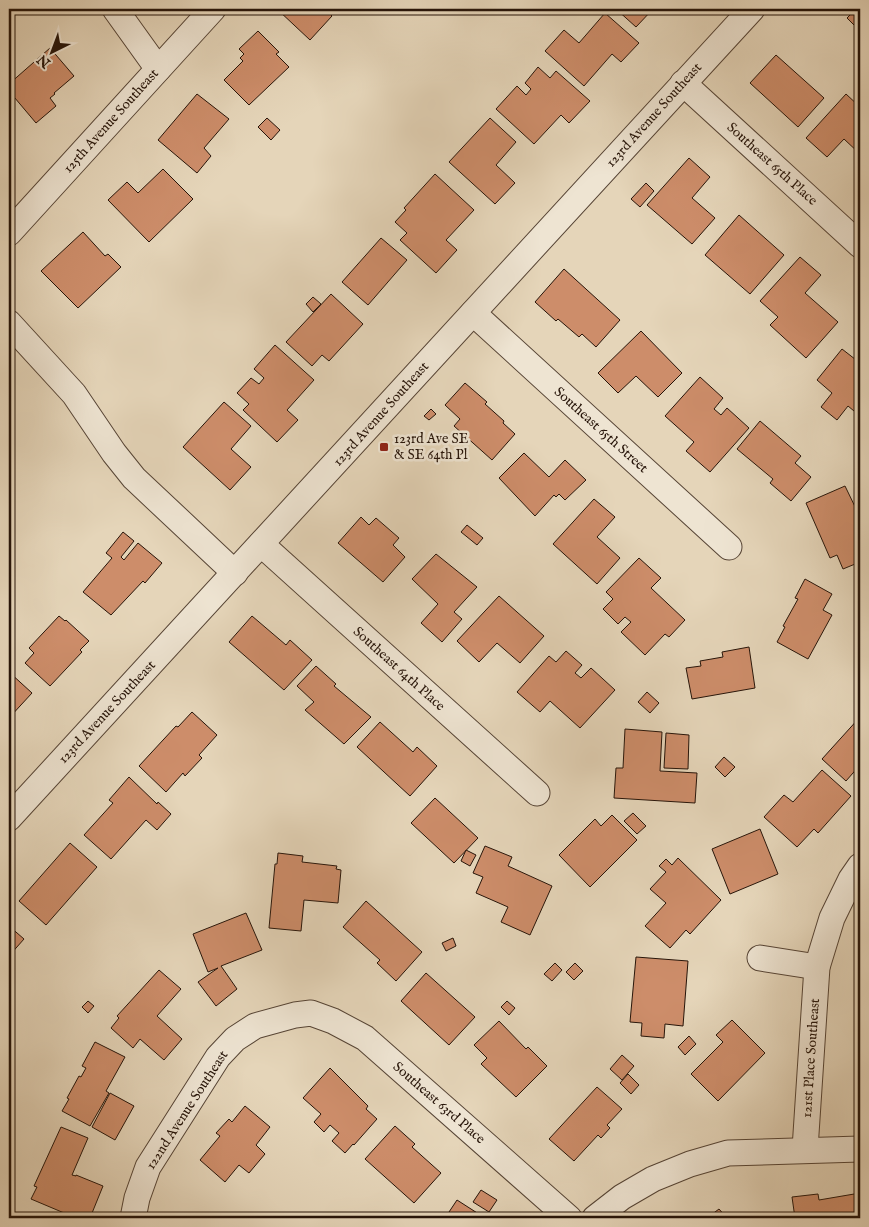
<svg xmlns="http://www.w3.org/2000/svg" width="869" height="1227" viewBox="0 0 869 1227" font-family="'IM FELL English',serif">
  <style>
    .building { fill: #cd8d6a; stroke: #261409 }
    .lines { fill: none; stroke-linecap: round; stroke-linejoin: round }
    .minor-casing { stroke: #564435; stroke-width: 27 }
    .minor { stroke: #eee4d2; stroke-width: 25 }
    .poi-dot { fill: #8f2418; stroke: #eee4d2; stroke-width: 2 }
    .labels { text-anchor: middle; dominant-baseline: central; stroke-width: 5; stroke-linejoin: round; paint-order: stroke }
    .street-label { font-size: 14px; fill: #261409; stroke: #eee4d2 }
    .poi-label { font-size: 14px; fill: #261409; stroke: #eee4d2; text-anchor: start }
  </style>
  <rect width="100%" height="100%" fill="#e5d5b9"/>
  <filter id="stains"><feTurbulence type="fractalNoise" baseFrequency=".004" numOctaves="4"/><feColorMatrix values="0 0 0 0 .2 0 0 0 0 .09 0 0 0 0 .02 0 0 0 .5 -.17"/></filter>
  <radialGradient id="worn" r=".72"><stop offset=".6" stop-color="#630" stop-opacity="0"/><stop offset="1" stop-color="#630" stop-opacity=".3"/></radialGradient>
  <g class="building">
    <polygon points="9,9 23,9 9,18"/>
    <polygon points="280,9 333,9 329,13 332,16 310,40 278,10"/>
    <polygon points="616,9 653,9 636,27"/>
    <polygon points="856,9 860,9 860,31 847,18"/>
    <polygon points="605,13 639,43 621,62 612,54 584,86 545,51 564,30 579,43"/>
    <polygon points="258,31 279,52 276,54 289,67 249,105 224,80 243,61 240,58 244,54 239,49"/>
    <polygon points="50,48 74,76 54,93 55,94 50,98 56,106 36,123 9,91 9,84"/>
    <polygon points="776,55 824,98 798,127 750,83"/>
    <polygon points="538,67 550,78 556,71 590,101 569,123 561,115 534,144 496,109 517,86 526,95 531,89 525,83"/>
    <polygon points="197,94 229,119 204,148 211,156 197,173 158,140"/>
    <polygon points="846,94 860,107 860,154 844,139 827,157 806,138"/>
    <polygon points="267,118 280,130 271,140 258,127"/>
    <polygon points="490,118 516,142 496,165 515,183 495,204 449,162"/>
    <polygon points="689,158 710,177 692,198 715,218 692,244 647,205"/>
    <polygon points="163,169 193,199 149,242 108,200 127,182 138,193"/>
    <polygon points="435,174 474,210 446,240 457,250 436,273 400,240 407,233 395,222 406,210 404,208"/>
    <polygon points="646,183 654,191 640,207 631,199"/>
    <polygon points="739,215 784,255 750,294 705,255"/>
    <polygon points="83,232 105,256 108,254 121,267 78,308 41,271"/>
    <polygon points="381,238 407,260 368,305 342,282"/>
    <polygon points="800,257 821,275 805,293 838,322 806,358 770,325 778,317 760,301"/>
    <polygon points="564,269 620,320 596,347 582,334 579,337 558,319 556,321 535,302"/>
    <polygon points="331,294 363,324 329,361 322,355 312,366 286,342"/>
    <polygon points="313,297 321,304 313,312 306,304"/>
    <polygon points="641,331 682,373 658,397 636,376 618,393 598,373"/>
    <polygon points="275,345 314,380 287,410 298,420 277,442 243,410 249,404 237,393 251,378 259,384 264,378 254,369"/>
    <polygon points="842,349 860,363 860,416 848,406 837,420 821,407 832,393 817,380"/>
    <polygon points="700,377 723,398 714,409 721,415 727,408 749,428 710,472 686,451 694,442 665,416"/>
    <polygon points="465,383 487,402 485,404 504,421 503,423 515,434 492,460 454,426 460,419 445,405"/>
    <polygon points="224,402 251,426 231,449 251,467 230,490 183,447"/>
    <polygon points="431,409 436,414 429,420 424,416"/>
    <polygon points="760,421 801,456 795,463 811,477 791,501 770,483 773,479 737,449"/>
    <polygon points="524,453 549,477 565,460 586,480 565,500 559,494 556,497 554,495 535,516 499,478"/>
    <polygon points="845,486 860,517 860,562 843,569 837,555 830,558 806,503"/>
    <polygon points="594,499 615,517 597,537 620,558 597,584 553,544"/>
    <polygon points="361,517 369,525 376,518 399,538 393,545 405,557 383,582 338,543"/>
    <polygon points="467,525 483,538 477,545 461,532"/>
    <polygon points="123,532 134,541 121,557 124,560 138,543 162,563 145,583 143,581 111,615 83,592 112,558 106,553"/>
    <polygon points="436,554 477,587 454,612 462,619 442,642 421,623 438,604 412,579"/>
    <polygon points="639,558 661,578 651,588 685,620 669,637 665,634 645,655 621,632 631,622 625,617 618,624 603,609 613,599 606,592"/>
    <polygon points="805,579 832,594 823,610 832,615 808,659 777,642 785,627 783,626 798,599 795,598"/>
    <polygon points="499,596 544,636 520,663 497,643 479,662 457,641"/>
    <polygon points="59,616 65,621 66,620 89,641 80,650 82,652 50,686 25,663 34,653 29,648"/>
    <polygon points="252,616 286,645 290,640 312,660 284,690 229,642"/>
    <polygon points="749,647 755,688 692,699 686,668 701,666 700,661 723,657 722,652"/>
    <polygon points="566,651 582,665 575,673 581,678 591,668 615,690 580,728 550,701 540,712 517,692 549,656 556,662"/>
    <polygon points="316,666 336,684 334,686 371,717 344,744 305,710 314,702 297,686"/>
    <polygon points="9,672 32,693 9,718"/>
    <polygon points="647,692 659,703 650,713 638,702"/>
    <polygon points="192,712 217,735 199,755 202,758 185,776 183,773 166,792 139,766 176,726 178,727"/>
    <polygon points="860,717 860,765 846,781 822,759"/>
    <polygon points="380,722 413,752 417,747 437,766 410,796 357,747"/>
    <polygon points="625,729 662,732 660,771 697,773 695,803 614,798 616,768 623,768"/>
    <polygon points="666,733 689,735 688,769 664,768"/>
    <polygon points="724,757 735,767 725,777 715,767"/>
    <polygon points="822,770 851,796 818,833 814,829 797,847 764,817 784,795 793,802"/>
    <polygon points="129,777 157,804 158,802 171,814 157,830 146,820 111,859 84,835 113,803 109,800"/>
    <polygon points="435,798 478,838 454,863 411,823"/>
    <polygon points="633,813 646,826 637,834 624,821"/>
    <polygon points="612,815 637,840 590,887 559,855 595,819 601,826"/>
    <polygon points="760,829 778,874 730,894 712,849"/>
    <polygon points="70,843 97,867 46,925 19,901"/>
    <polygon points="485,846 512,857 508,866 552,886 530,935 501,922 508,907 476,893 483,877 473,873"/>
    <polygon points="466,850 476,855 470,866 461,861"/>
    <polygon points="278,853 303,856 302,862 337,866 336,869 341,870 338,903 304,900 301,931 269,928 275,864 277,864"/>
    <polygon points="678,858 721,900 690,934 686,930 670,948 645,926 666,903 650,889 666,872 659,866 666,859 672,865"/>
    <polygon points="366,901 422,952 396,981 377,963 380,960 343,927"/>
    <polygon points="246,913 262,950 221,966 237,989 216,1006 198,982 218,968 208,972 193,934"/>
    <polygon points="9,926 24,939 9,956"/>
    <polygon points="453,938 456,946 446,951 442,943"/>
    <polygon points="636,957 688,961 683,1026 665,1024 664,1038 641,1036 642,1023 630,1022"/>
    <polygon points="555,963 562,970 552,981 544,974"/>
    <polygon points="575,963 583,971 574,980 566,972"/>
    <polygon points="159,970 181,989 157,1016 182,1039 164,1060 140,1039 133,1048 111,1028 119,1018 117,1016"/>
    <polygon points="426,973 475,1017 449,1045 401,1001"/>
    <polygon points="88,1001 94,1006 88,1013 82,1007"/>
    <polygon points="507,1001 515,1008 509,1015 501,1007"/>
    <polygon points="732,1020 765,1053 718,1101 691,1074 723,1042 716,1035"/>
    <polygon points="499,1021 526,1049 528,1047 547,1066 516,1097 481,1064 487,1058 474,1045"/>
    <polygon points="689,1036 696,1044 685,1055 678,1047"/>
    <polygon points="860,1037 860,1077 857,1077"/>
    <polygon points="95,1042 125,1057 106,1091 109,1093 90,1126 62,1111 69,1099 67,1098 79,1076 81,1077 86,1068 82,1066"/>
    <polygon points="622,1055 634,1066 622,1080 610,1069"/>
    <polygon points="330,1068 368,1106 366,1109 377,1119 354,1145 353,1144 345,1153 332,1141 339,1133 330,1125 324,1132 314,1122 321,1114 303,1098"/>
    <polygon points="628,1074 639,1085 631,1094 620,1083"/>
    <polygon points="597,1087 622,1109 607,1125 610,1128 601,1138 598,1135 574,1161 549,1139"/>
    <polygon points="110,1093 134,1106 115,1140 92,1127"/>
    <polygon points="245,1106 270,1127 256,1145 265,1154 249,1173 239,1165 225,1182 200,1160 220,1136 216,1133 229,1119 232,1122"/>
    <polygon points="395,1126 415,1144 412,1147 441,1173 414,1203 365,1159"/>
    <polygon points="61,1127 88,1138 72,1175 76,1176 76,1175 103,1186 90,1218 76,1218 31,1199 37,1187 34,1186"/>
    <polygon points="481,1190 497,1200 489,1212 473,1202"/>
    <polygon points="860,1193 860,1218 795,1218 792,1197 818,1194 819,1200"/>
    <polygon points="457,1200 485,1218 445,1218"/>
    <polygon points="719,1209 727,1218 707,1218"/>
  </g>
  <g class="lines">
    <defs>
      <g id="minor">
        <polyline points="115,9 158,69"/>
        <polyline points="683,83 860,245"/>
        <polyline points="9,233 213,9"/>
        <polyline points="473,313 729,547"/>
        <polyline points="9,323 74,394 114,453 134,478 235,573"/>
        <polyline points="261,544 537,793"/>
        <polyline points="9,818 752,9"/>
        <polyline points="760,958 817,967"/>
        <polyline points="805,1149 817,967 832,918 851,879 860,866"/>
        <polyline points="133,1218 137,1198 148,1167 218,1057 235,1039 255,1026 295,1015 311,1013 333,1021 365,1038 569,1218"/>
        <polyline points="595,1218 622,1197 653,1179 690,1164 728,1153 860,1149"/>
      </g>
    </defs>
    <use href="#minor" class="minor-casing"/>
    <use href="#minor" class="minor"/>
  </g>
  <rect class="poi-dot" x="379" y="442" width="10" height="10" rx="2.5"/>
  <g class="labels">
    <g class="street-label">
      <text transform="translate(654 115) rotate(-48)">123rd Avenue Southeast</text>
      <text transform="translate(111 121) rotate(-48)">125th Avenue Southeast</text>
      <text transform="translate(772 164) rotate(42)">Southeast 65th Place</text>
      <text transform="translate(381 414) rotate(-48)">123rd Avenue Southeast</text>
      <text transform="translate(601 430) rotate(42)">Southeast 65th Street</text>
      <text transform="translate(399 669) rotate(42)">Southeast 64th Place</text>
      <text transform="translate(107 712) rotate(-47)">123rd Avenue Southeast</text>
      <text transform="translate(811 1058) rotate(-86)">121st Place Southeast</text>
      <text transform="translate(439 1103) rotate(41)">Southeast 63rd Place</text>
      <text transform="translate(187 1110) rotate(-57)">122nd Avenue Southeast</text>
    </g>
    <g class="poi-label">
      <text x="394" y="439">123rd Ave SE<tspan x="394" dy="16">&amp; SE 64th Pl</tspan></text>
    </g>
  </g>
  <rect width="869" height="1227" fill="none" stroke="#e5d5b9" stroke-width="30"/>
  <rect x="10" y="10" width="849" height="1207" fill="none" stroke="#261409" stroke-width="2.5"/>
  <rect x="15" y="15" width="839" height="1197" fill="none" stroke="#261409"/>
  <g transform="translate(52 52) rotate(222)" stroke="#eee4d2" stroke-width="4" paint-order="stroke">
  <path d="M0-4L9 19L0 12L-9 19Z" fill="#261409"/>
  <text y="-8" font-size="14" font-weight="bold" text-anchor="middle" fill="#261409">N</text>
  </g>
  <rect width="100%" height="100%" filter="url(#stains)"/>
  <rect width="100%" height="100%" fill="url(#worn)"/>
</svg>
